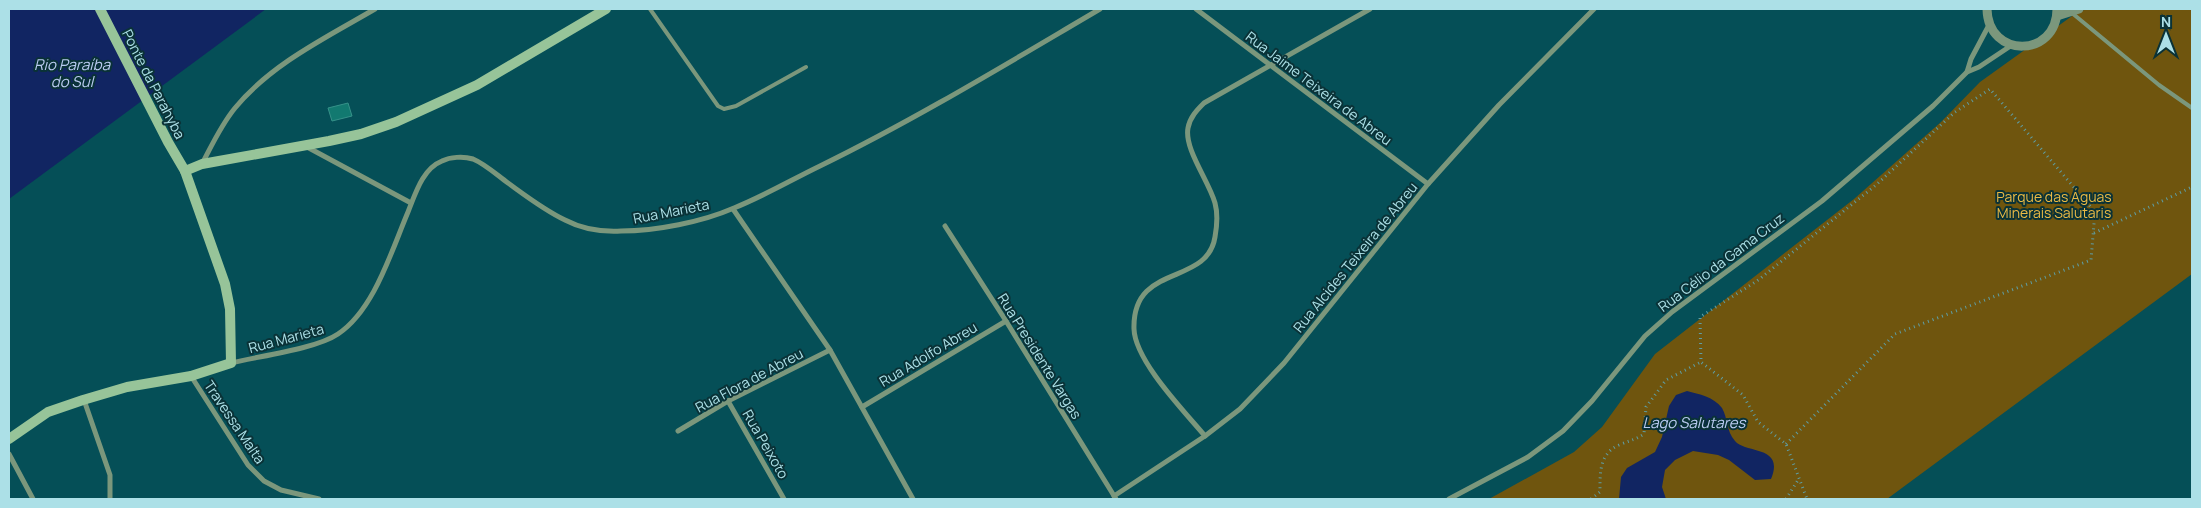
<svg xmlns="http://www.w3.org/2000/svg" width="2201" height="508" viewBox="0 0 2201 508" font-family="Manrope,sans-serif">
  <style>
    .green { fill: #6f550e }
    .water { fill: #112562 }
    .building { fill: #127970; stroke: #369289 }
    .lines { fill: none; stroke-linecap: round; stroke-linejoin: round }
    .path { stroke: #5f9ea5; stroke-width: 3; stroke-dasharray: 1 4; stroke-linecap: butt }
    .service { stroke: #7b977c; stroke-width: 4 }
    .minor { stroke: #7b977c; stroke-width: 5 }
    .tertiary { stroke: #7b977c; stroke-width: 9 }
    .secondary { stroke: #97c499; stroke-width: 10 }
    .labels { text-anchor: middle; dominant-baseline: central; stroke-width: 4; stroke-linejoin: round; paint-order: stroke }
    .street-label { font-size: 14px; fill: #ace0e7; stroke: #0a3237 }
    .park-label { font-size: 14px; fill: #eaba45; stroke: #0a3237 }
    .water-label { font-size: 15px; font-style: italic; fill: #bacbf1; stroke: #0a3237 }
  </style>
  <rect width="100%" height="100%" fill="#054f57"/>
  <polygon class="green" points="2086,9 2192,9 2192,274 1887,499 1489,499 1574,452 1602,427 1655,354 1854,199 1941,122 1980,82 2072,16"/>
  <g class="water">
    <polygon points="9,9 266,9 9,199"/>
    <path d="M1687,391C1699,394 1714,397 1722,408C1728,418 1726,431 1735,441C1746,454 1785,445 1771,479L1755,480L1729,460L1718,455L1693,451L1675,460L1665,470L1662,487L1666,499H1619L1621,477L1627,468L1655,452L1662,437L1669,406L1676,395Z"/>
  </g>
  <polygon class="building" points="348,103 352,116 332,121 328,108"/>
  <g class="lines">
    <g class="path">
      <polyline points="2094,233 2192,187"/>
      <polyline points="1786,444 1895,334 2091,260 2095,212 1990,89 1955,112 1876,185 1757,281 1700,317 1701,362 1743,395 1758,422 1786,444 1807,499"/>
      <path d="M1591,499L1600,492C1600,473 1599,454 1619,445C1628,441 1635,440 1644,434L1646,407L1666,380L1701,362"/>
      <polyline points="1786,499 1798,480 1797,478"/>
    </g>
    <g class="service">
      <polyline points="650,9 718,106 724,109 736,106 806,67"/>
      <polyline points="2072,13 2159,85 2192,108"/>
    </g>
    <g class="minor">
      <polyline points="1196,9 1428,184"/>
      <polyline points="1967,72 1971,59 1989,25"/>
      <polyline points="307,147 411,203"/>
      <path d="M202,164C212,145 221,125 235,108C271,64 327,37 375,9"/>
      <polyline points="733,209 830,350 913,499"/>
      <polyline points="945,226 1006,321 1116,499"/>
      <path d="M231,363C259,356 316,349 338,334C374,310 391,252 408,212C415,195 422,169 442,161C450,157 463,156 473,159C485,164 497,175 508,183C526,196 544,210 565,220C582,229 602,232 621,231C656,231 702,222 734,208C764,196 791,180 820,166C916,119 1008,63 1100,9"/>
      <polyline points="191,376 248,465 264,481 281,490 319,499"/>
      <polyline points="84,400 110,475 110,499"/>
      <polyline points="728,401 784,499"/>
      <polyline points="862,407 1006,321"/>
      <polyline points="678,431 728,401 830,350"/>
      <path d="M1205,436C1185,412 1135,361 1134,329C1132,262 1207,287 1215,237C1217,226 1218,214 1215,203C1209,181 1184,149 1188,128C1190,117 1197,110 1204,103L1370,9"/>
      <polyline points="9,454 33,499"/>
      <polyline points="1114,496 1205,436 1240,409 1284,363 1428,184 1499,105 1594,9"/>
      <polyline points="1449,499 1528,457 1563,431 1592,401 1645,336 1672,312 1822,201 1933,106 1967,72 1979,67 2012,45"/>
    </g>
    <g class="tertiary">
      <path d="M1987,9C1988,59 2057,58 2057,9"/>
      <polyline points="2057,16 2079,9"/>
    </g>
    <g class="secondary">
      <polyline points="185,171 202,164 329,141 361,134 396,122 477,85 606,9"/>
      <polyline points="9,439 48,412 83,400 127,387 191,376 231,363 230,309 225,284 185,171 168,142 100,9"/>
    </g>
  </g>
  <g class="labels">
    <g class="street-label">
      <text transform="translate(154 84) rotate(63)">Ponte da Parahyba</text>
      <text transform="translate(1319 88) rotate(37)">Rua Jaime Teixeira de Abreu</text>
      <text transform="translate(671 211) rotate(-11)">Rua Marieta</text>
      <text transform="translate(1355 257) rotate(-51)">Rua Alcides Teixeira de Abreu</text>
      <text transform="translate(1721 262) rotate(-37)">Rua Célio da Gama Cruz</text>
      <text transform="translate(286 338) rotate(-15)">Rua Marieta</text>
      <text transform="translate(928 354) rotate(-31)">Rua Adolfo Abreu</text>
      <text transform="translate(1040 356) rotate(58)">Rua Presidente Vargas</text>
      <text transform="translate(749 380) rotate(-28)">Rua Flora de Abreu</text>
      <text transform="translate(235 422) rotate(56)">Travessa Malta</text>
      <text transform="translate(766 444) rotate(60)">Rua Peixoto</text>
    </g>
    <g class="park-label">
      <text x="2054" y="196">Parque das Águas<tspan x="2054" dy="16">Minerais Salutaris</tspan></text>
    </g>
    <g class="water-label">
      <text x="72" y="64">Rio Paraíba<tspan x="72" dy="17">do Sul</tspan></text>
      <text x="1694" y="422">Lago Salutares</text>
    </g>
  </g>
  <rect width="2201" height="508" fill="none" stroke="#ace0e7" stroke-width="20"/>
  <g transform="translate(2166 35)" stroke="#0a3237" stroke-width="4" paint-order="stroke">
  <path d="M0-4L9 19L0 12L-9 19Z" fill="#ace0e7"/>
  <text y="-8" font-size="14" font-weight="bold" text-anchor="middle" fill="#ace0e7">N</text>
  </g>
</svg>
